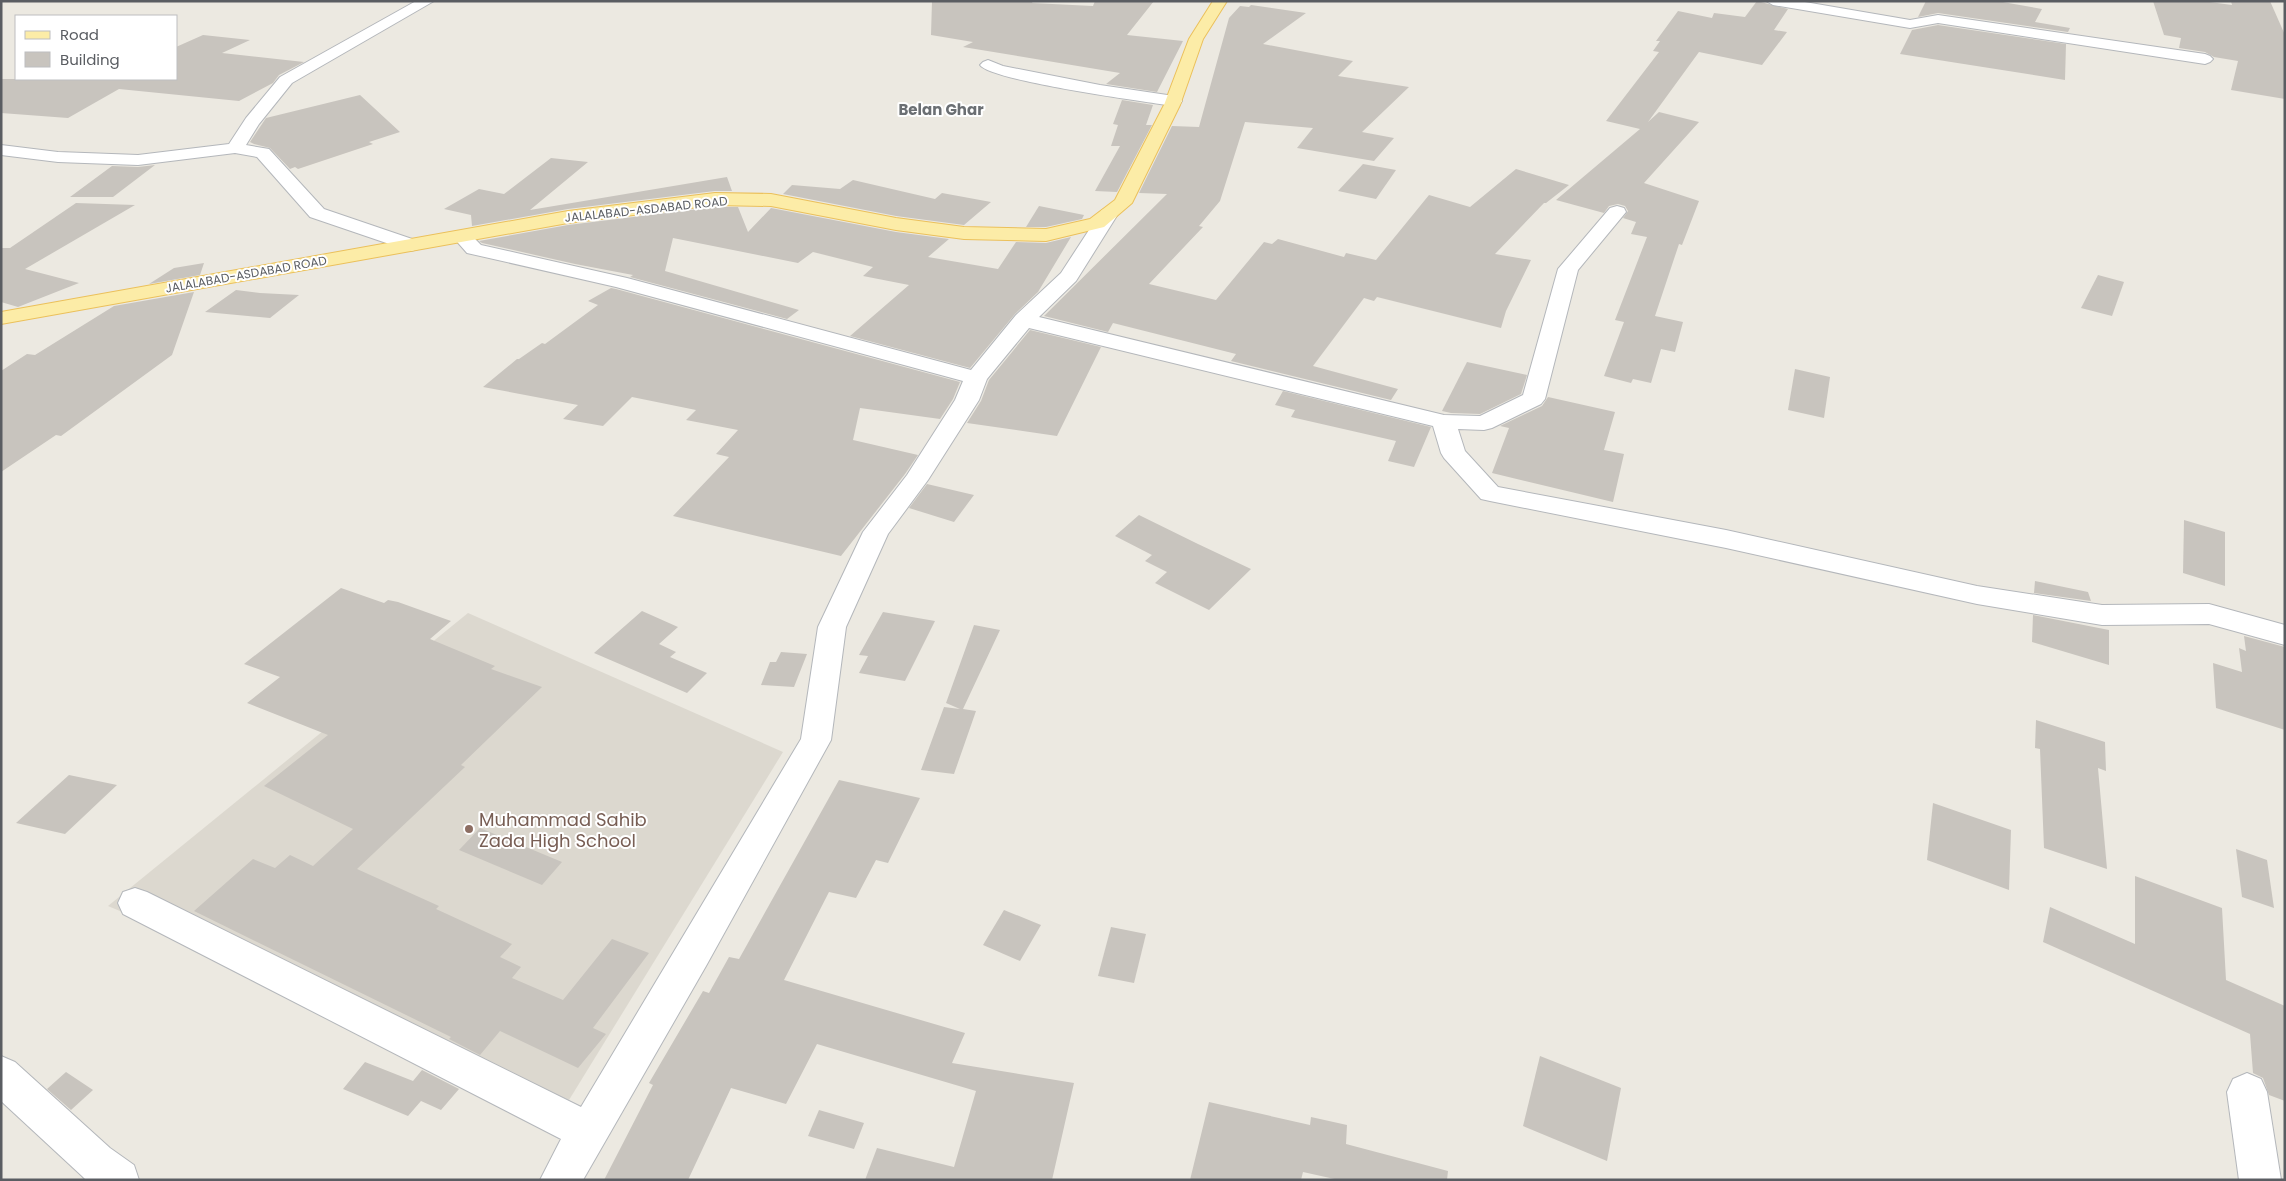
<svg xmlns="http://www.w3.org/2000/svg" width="2286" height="1181" viewBox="0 0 2286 1181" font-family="Poppins,sans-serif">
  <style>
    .education { fill: #dcd8cf }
    .building { fill: #c8c4be }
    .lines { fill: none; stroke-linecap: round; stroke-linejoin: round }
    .minor-casing { stroke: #b4b7bb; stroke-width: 2 }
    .major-casing { stroke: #ebc05b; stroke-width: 2 }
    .minor { fill: #fff; fill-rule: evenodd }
    .major { fill: #fceca7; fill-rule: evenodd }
    .education-dot { fill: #8d6e63; stroke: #fff; stroke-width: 2 }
    .labels { text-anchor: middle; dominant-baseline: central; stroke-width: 4; stroke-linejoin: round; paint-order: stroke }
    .far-street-label { font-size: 12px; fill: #5a5d62; stroke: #fff }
    .far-quarter-label { font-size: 15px; font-weight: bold; fill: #6b6f73; stroke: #fff }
    .near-education-label { font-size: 18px; fill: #785e54; stroke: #fff; text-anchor: start }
  </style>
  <rect width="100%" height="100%" fill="#ece9e1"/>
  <polygon class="education" points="468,613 783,752 569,1100 108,906"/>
  <g class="building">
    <polygon points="932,1 1033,1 1032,3 1093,6 1095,1 1154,1 1127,35 1183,41 1157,92 1106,84 1120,73 963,47 973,42 931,35"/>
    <polygon points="1757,1 1788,9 1774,30 1787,32 1762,65 1699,52 1648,122 1659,112 1699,122 1644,183 1699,201 1682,245 1679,244 1655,316 1683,322 1675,352 1661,349 1651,383 1633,379 1631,383 1604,376 1624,322 1615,320 1647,237 1631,234 1636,222 1623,218 1628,211 1625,206 1618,204 1609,206 1604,213 1556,200 1640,129 1606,121 1659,52 1653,51 1660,41 1656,41 1678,11 1712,18 1714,13 1745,17"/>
    <polygon points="1926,1 1997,1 2042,9 2035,22 2070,28 2068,32 1938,13 1918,17"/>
    <polygon points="2153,1 2202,1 2232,5 2231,1 2270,1 2285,35 2285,99 2231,90 2238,61 2214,57 2205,52 2179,48 2181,38 2164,35"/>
    <polygon points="1251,5 1306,13 1263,44 1353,61 1338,76 1409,87 1362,132 1394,138 1374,161 1297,148 1313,128 1245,122 1220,201 1199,226 1203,227 1149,284 1216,300 1264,242 1272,244 1278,239 1344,257 1346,253 1376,260 1429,195 1470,207 1516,169 1569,185 1546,203 1544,203 1495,254 1531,260 1506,311 1501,328 1377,297 1374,301 1364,298 1313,366 1398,389 1391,400 1231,361 1236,354 1113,323 1108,332 1044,316 1167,194 1139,193 1172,126 1199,127 1229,18 1240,6 1249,7"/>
    <polygon points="1938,25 2066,44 2065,80 1900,54 1912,30"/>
    <polygon points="203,35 250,40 222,53 304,62 279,75 273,83 239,101 119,89 68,118 1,113 1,79 176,79 176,47"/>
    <polygon points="360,95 400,132 369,142 373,144 298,169 295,167 290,169 270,148 254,144 250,142 266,118"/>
    <polygon points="1122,100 1153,105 1146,125 1152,125 1117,192 1095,191 1120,146 1111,146 1118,125 1113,124"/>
    <polygon points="551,158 588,162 530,210 727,177 732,191 715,191 568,209 472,226 471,215 444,209 479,189 504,194"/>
    <polygon points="1363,164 1396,170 1376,199 1338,191"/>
    <polygon points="155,165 113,197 70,197 112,166 138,167"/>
    <polygon points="853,180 935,199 942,193 991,202 964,225 896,216 783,194 792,185 840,189"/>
    <polygon points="76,203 135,205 25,269 79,283 18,307 1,302 1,248 10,248"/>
    <polygon points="1039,206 1084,215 1082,219 1046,227 1026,227"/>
    <polygon points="715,207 738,207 748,232 771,208 896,232 949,239 928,257 998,269 1016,242 1046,243 1071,237 1038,292 1015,314 970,368 850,336 909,285 863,276 873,267 813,252 798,263 673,238 665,271 799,310 787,319 630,277 633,275 575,264 482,243 479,241 568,225"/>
    <polygon points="204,263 200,275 149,284 174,268"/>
    <polygon points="2098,275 2124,282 2112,316 2081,308"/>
    <polygon points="611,288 616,289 960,382 953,399 940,419 860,408 853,440 918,455 905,474 841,556 673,516 729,457 716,454 738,430 686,420 696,410 632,397 603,426 563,419 578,405 483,387 517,359 519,359 542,343 545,344 598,305 588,301"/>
    <polygon points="236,290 260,293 299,295 270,318 205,312"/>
    <polygon points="194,292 172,355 61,436 56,435 1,472 1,371 27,354 35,355 114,306"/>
    <polygon points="1030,330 1101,347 1057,436 967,423 981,401 989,380"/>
    <polygon points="1467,362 1527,375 1521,394 1480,414 1451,413 1442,411"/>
    <polygon points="1795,369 1830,377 1824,418 1788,410"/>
    <polygon points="1283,391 1431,427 1414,467 1388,461 1396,441 1291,417 1295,410 1275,405"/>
    <polygon points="1548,397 1615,412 1604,450 1624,454 1613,502 1492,473 1509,428 1500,426 1542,406"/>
    <polygon points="927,484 974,495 954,522 909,508"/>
    <polygon points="1139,515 1198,544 1251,569 1209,610 1155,583 1167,572 1145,561 1152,555 1115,536"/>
    <polygon points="2184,520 2225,532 2225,586 2183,573"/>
    <polygon points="2035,581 2088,592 2091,601 2034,593"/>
    <polygon points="341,588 384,603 388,600 398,602 451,621 430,639 495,666 491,669 542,687 461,765 465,767 357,869 439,906 436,909 512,944 500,957 521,967 512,978 563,1000 612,939 649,953 593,1028 606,1034 578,1068 500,1031 480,1055 449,1039 451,1037 194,911 253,859 275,868 290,855 313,866 353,829 264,786 328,735 247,703 280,677 244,664"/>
    <polygon points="642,611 678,627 659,644 676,652 670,657 707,673 687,693 594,653"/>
    <polygon points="883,612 935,621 905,681 859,673 868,656 859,655"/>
    <polygon points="2033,615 2109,630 2109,665 2032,642"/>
    <polygon points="974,625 1000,630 963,709 976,711 954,774 921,770 944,707 960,709 946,703"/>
    <polygon points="2244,636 2285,647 2285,730 2216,708 2213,663 2242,672 2239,648 2246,651"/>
    <polygon points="781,652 807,654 794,687 761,685 770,662 776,662"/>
    <polygon points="2036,720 2105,742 2106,771 2098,768 2107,869 2044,848 2040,749 2035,748"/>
    <polygon points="69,775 117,785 65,834 16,823"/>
    <polygon points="839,780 920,798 888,863 876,860 856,898 829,892 784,980 965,1033 952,1063 1074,1083 1052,1180 865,1180 877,1148 954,1167 976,1091 817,1044 786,1104 731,1088 688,1180 604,1180 653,1085 649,1083 703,991 709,993 729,957 739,959"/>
    <polygon points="1933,803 2011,830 2009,890 1927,860"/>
    <polygon points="480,828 562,862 542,885 459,850"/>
    <polygon points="2236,849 2267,860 2274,908 2242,897"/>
    <polygon points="2135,876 2222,908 2226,980 2285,1006 2285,1101 2269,1095 2263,1078 2253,1073 2250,1034 2043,942 2050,907 2135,944"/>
    <polygon points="1004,910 1041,925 1020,961 983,945"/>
    <polygon points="1111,927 1146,934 1134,983 1098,976"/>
    <polygon points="1540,1056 1621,1088 1607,1161 1523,1126"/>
    <polygon points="365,1062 413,1081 422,1070 459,1089 441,1110 421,1101 408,1116 343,1089"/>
    <polygon points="66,1072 93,1090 71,1110 47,1089"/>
    <polygon points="1209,1102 1310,1125 1311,1117 1347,1125 1346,1144 1448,1171 1447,1180 1339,1180 1303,1172 1301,1180 1190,1180"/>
    <polygon points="819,1110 864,1123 854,1149 808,1136"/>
  </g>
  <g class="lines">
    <defs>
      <g id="minor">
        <polygon points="416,1 434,1 292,83 259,124 246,145 269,149 324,209 418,241 421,245 418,249 411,251 404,249 310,217 257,157 235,153 138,165 58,162 1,155 1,145 58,152 138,155 229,144 246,118 280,77"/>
        <polygon points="1766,1 1799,1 1910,20 1938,15 2205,54 2210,56 2213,59 2210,62 2205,64 1938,23 1910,28 1773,5"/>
        <path d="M988,60L1003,66L1100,85L1174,96L1180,98L1182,101L1180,104L1174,106C1146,102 991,81 980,65L983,62Z"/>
        <path d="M1617,206L1624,208L1626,212L1578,270L1545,399L1541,404L1492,428L1484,430L1458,429L1465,451L1498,487L1726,530L1977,586L2102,605L2209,604L2285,625V645L2209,624L2102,625L1977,604L1726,548L1490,501L1481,499L1444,458L1441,453L1433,426L1029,328L987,379L979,400L928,480L888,534L846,627L831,740L706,966L583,1180H540L561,1139L123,914L118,903L123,892L135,888L147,892L581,1107L801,739L818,627L863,532L907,475L955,400L963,381L616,287L467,253L452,236L455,232C468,229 472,236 481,245L627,278L971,370L1016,315L1061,273L1102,210L1109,208L1116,210L1118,214L1076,281L1039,317L1444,415L1480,416L1523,395L1558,269L1610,208Z"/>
        <polygon points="1,1056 15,1062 110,1148 134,1165 139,1180 86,1180 82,1176 1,1101"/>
        <polygon points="2247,1073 2261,1079 2267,1092 2281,1180 2239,1180 2227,1092 2233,1079"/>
      </g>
      <polygon id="major" points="1213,1 1227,1 1203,39 1180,105 1132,203 1104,227 1046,241 964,239 896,230 771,206 715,205 568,223 1,324 1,312 568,211 715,193 771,194 896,218 964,227 1046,229 1090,219 1115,200 1164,105 1189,39"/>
    </defs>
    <use href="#minor" class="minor-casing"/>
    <use href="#major" class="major-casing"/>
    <use href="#minor" class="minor"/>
    <use href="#major" class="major"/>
  </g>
  <circle class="education-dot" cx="469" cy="829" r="5"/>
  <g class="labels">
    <g class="far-street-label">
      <text transform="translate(646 209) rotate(-6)">JALALABAD-ASDABAD ROAD</text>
      <text transform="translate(246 274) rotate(-10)">JALALABAD-ASDABAD ROAD</text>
    </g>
    <g class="far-quarter-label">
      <text x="941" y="109">Belan Ghar</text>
    </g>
    <g class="near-education-label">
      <text x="479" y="819">Muhammad Sahib<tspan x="479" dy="21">Zada High School</tspan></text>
    </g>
  </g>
  <rect width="2286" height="1181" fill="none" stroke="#5a5d62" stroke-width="5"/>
  <rect x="15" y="15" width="162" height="65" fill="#ffffff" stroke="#bdbec0"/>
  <rect x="25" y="31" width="25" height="8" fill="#fceca7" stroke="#bdbec0"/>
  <text x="60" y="40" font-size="15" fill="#5a5d62">Road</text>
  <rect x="25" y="52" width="25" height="15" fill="#c8c4be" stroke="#bdbec0"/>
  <text x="60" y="65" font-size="15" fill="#5a5d62">Building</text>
</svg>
